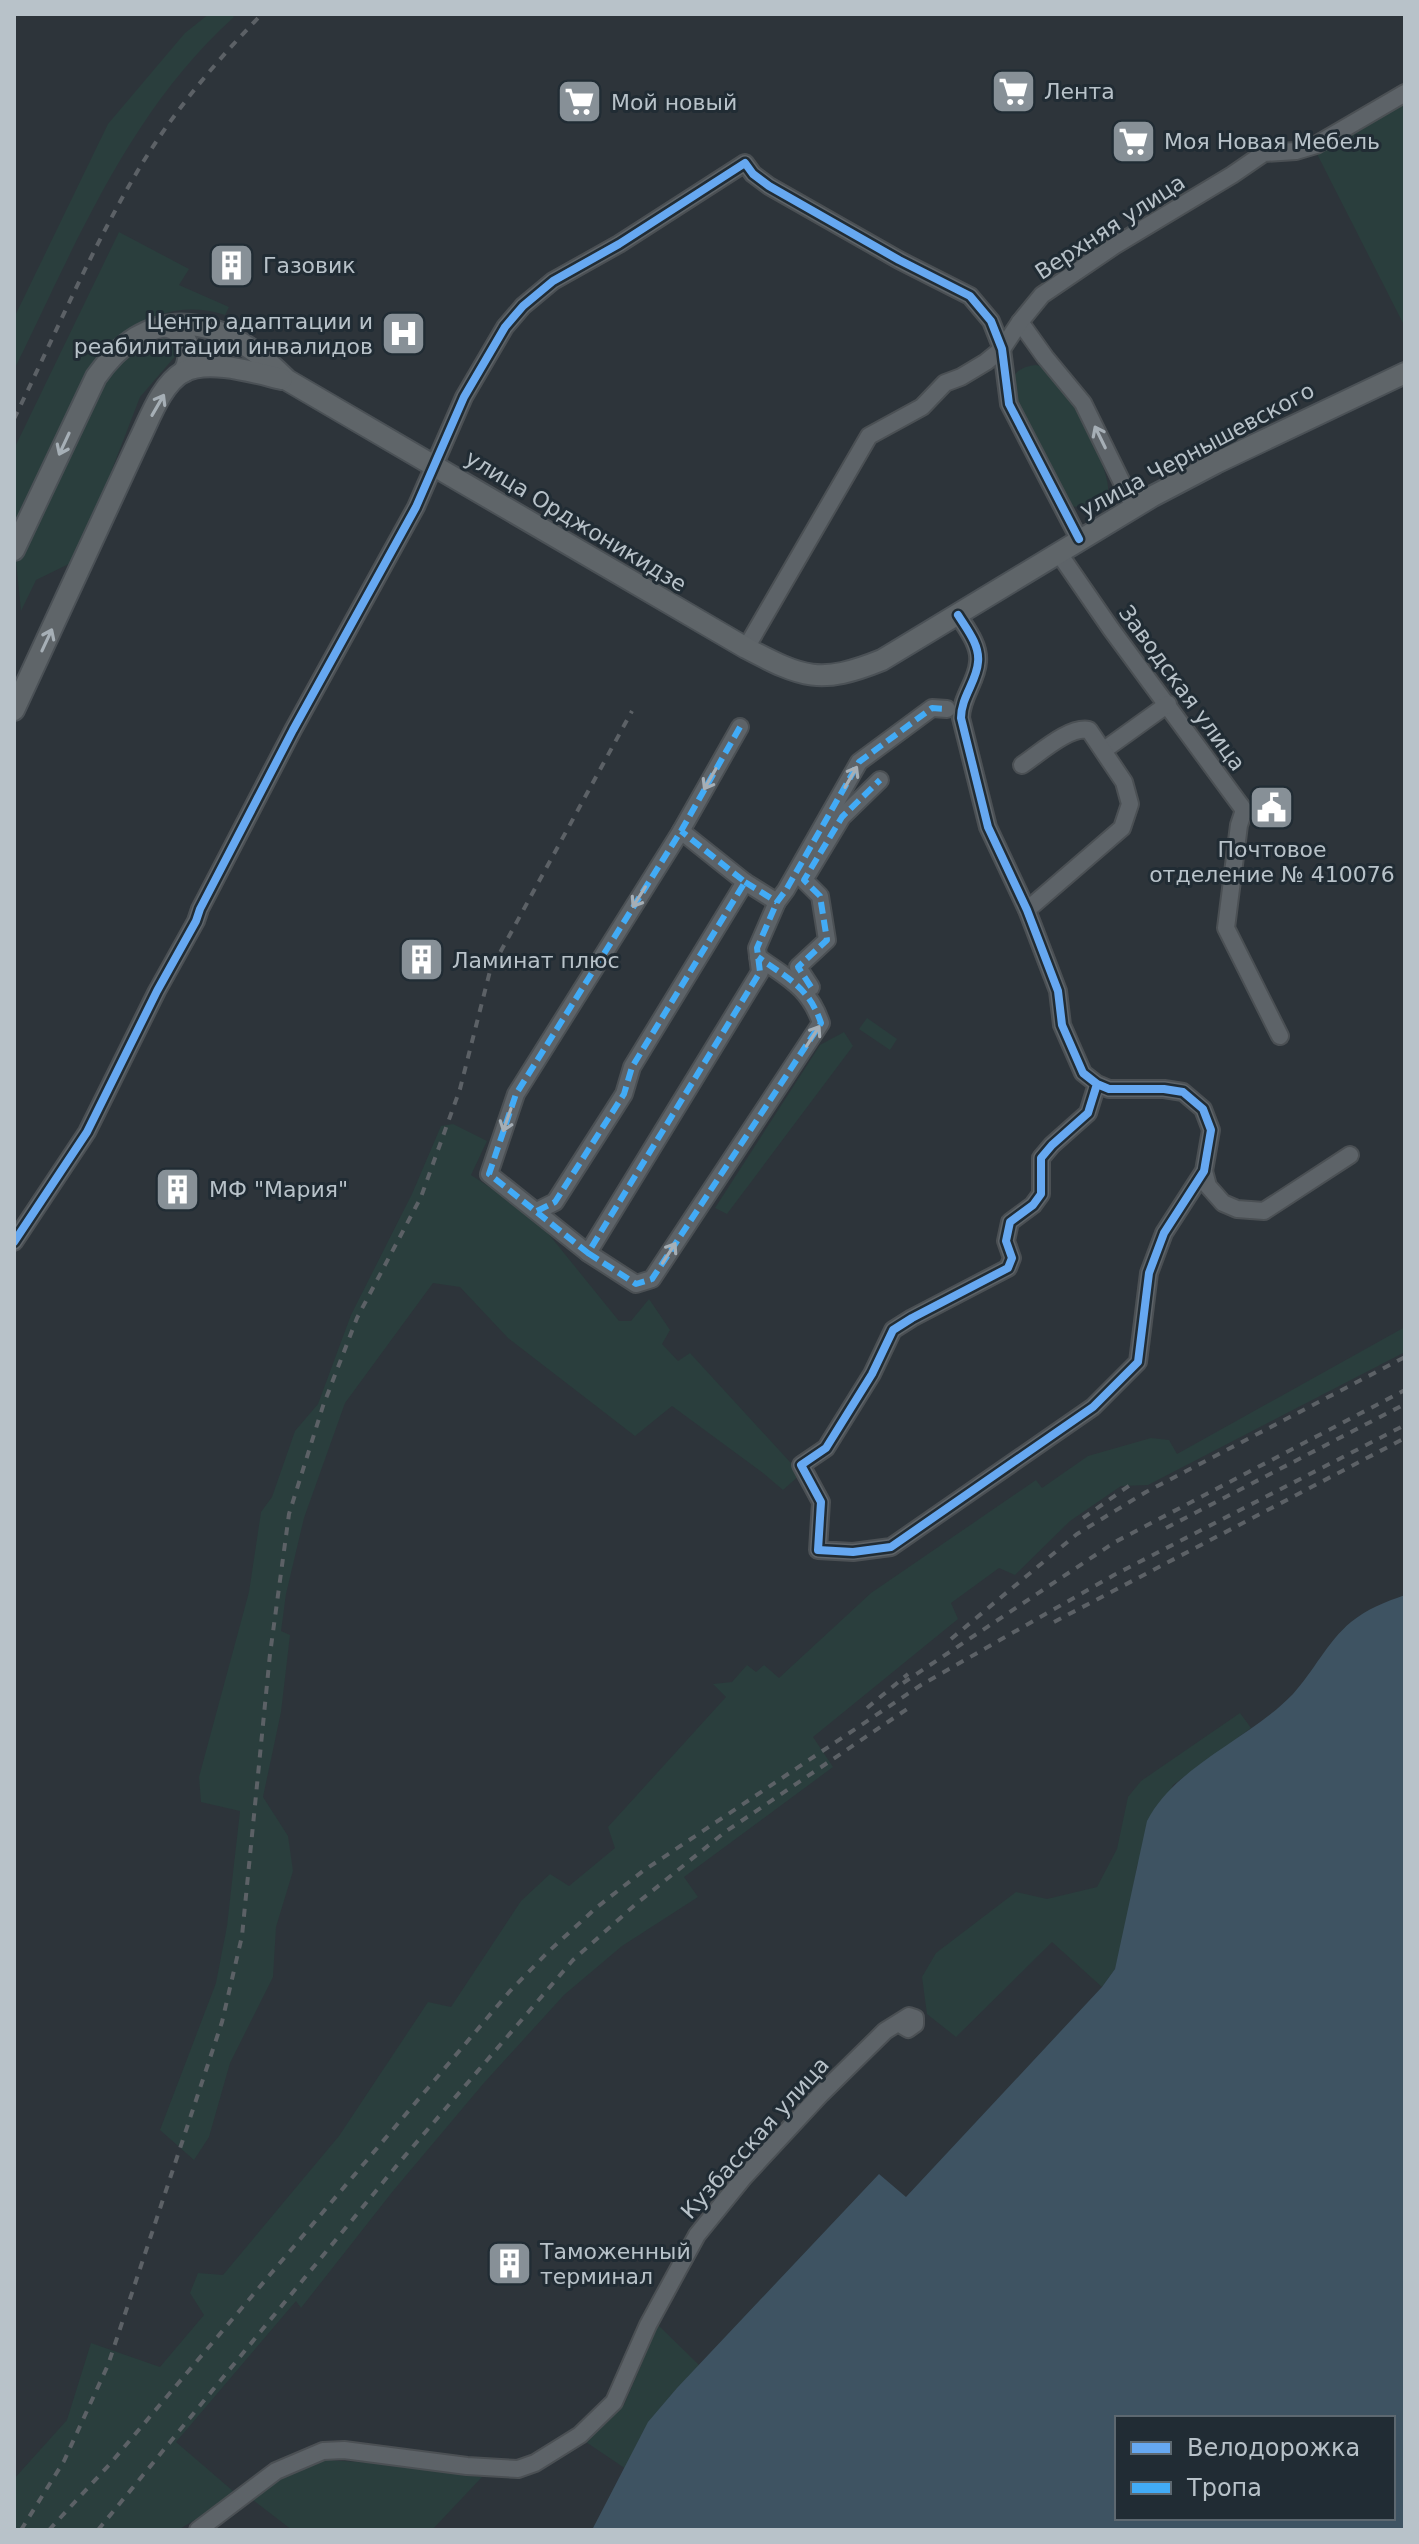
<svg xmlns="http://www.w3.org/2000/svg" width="1419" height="2544" viewBox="0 0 1419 2544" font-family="'DejaVu Sans',sans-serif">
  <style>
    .green { fill: #2a3e3d }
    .water { fill: #3e5362; fill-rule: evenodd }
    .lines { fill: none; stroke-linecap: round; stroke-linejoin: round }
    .minor-casing { stroke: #4b5054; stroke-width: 20 }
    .major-casing { stroke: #4b5156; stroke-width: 24 }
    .minor { stroke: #5d6368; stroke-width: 16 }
    .major { stroke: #5f6569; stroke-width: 20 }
    .rail { stroke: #5c6166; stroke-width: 4; stroke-dasharray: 8 8; stroke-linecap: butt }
    .quiet { stroke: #42abf6; stroke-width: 6; stroke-dasharray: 12 6; stroke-linecap: butt }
    .cycleway-casing { stroke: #212c34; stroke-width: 13 }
    .cycleway { stroke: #66a8f1; stroke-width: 8 }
    .oneway { stroke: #a6afb6 }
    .labels { text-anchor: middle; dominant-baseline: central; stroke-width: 6; stroke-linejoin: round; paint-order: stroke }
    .poi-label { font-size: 22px; fill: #b8c2c9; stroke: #212c34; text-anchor: start }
    .street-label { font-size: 22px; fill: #b8c2c9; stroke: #212c34 }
  </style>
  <rect width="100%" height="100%" fill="#2d343a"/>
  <g class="green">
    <path d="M209,14H231L234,17C129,111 75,246 14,370V318L108,124L185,33Z"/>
    <polygon points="1405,104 1405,327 1316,152 1396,106"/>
    <path d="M119,232L189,269L179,285L229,307L225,315C168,296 121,328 88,371L14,529V449Z"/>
    <polygon points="165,334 178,345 178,353 140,397 77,560 36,580 21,611 16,561 105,379 132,348"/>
    <path d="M1036,365C1038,365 1045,368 1047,370C1065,385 1111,468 1108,490L1079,507L1070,506C1056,481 1009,407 1012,381C1014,370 1026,366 1036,365Z"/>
    <polygon points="867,1018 897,1039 890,1050 859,1029"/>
    <polygon points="844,1032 853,1046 727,1214 715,1208 820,1045"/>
    <polygon points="453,1124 487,1141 471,1175 534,1216 619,1321 631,1321 649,1299 670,1330 662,1344 678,1361 690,1353 801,1474 783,1490 763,1473 672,1406 635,1436 508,1338 460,1287 433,1283 345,1403 304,1518 286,1594 281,1631 290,1635 281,1712 263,1797 288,1836 293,1871 276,1927 273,1977 230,2063 209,2137 194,2160 160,2130 216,1983 227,1926 240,1811 201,1802 199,1777 249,1592 261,1512 272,1497 295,1431 318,1404 351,1315 412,1194 441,1126"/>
    <polygon points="1405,1327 1405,1352 1148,1485 1121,1486 1070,1521 1015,1575 999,1568 951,1603 958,1619 813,1737 833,1767 684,1877 698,1897 622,1946 564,1995 483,2084 393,2191 301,2308 296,2301 176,2442 233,2491 221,2504 178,2530 14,2530 14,2479 67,2420 91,2343 160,2367 204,2315 190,2293 198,2273 223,2275 339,2136 428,2002 451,2007 521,1901 550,1874 569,1886 615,1848 608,1827 726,1697 713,1684 732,1682 747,1665 756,1672 764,1665 779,1678 871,1593 1036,1480 1042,1488 1088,1456 1151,1438 1169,1440 1177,1454"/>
    <polygon points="1240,1713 1251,1728 1173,1785 1137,1866 1129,1913 1115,1969 1102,1987 1052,1942 956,2037 927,2014 922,1977 936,1953 1016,1892 1047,1899 1097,1887 1117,1849 1128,1797 1141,1781"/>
    <path d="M658,2325L699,2365C669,2397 641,2427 626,2469L586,2442L624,2405Z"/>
    <polygon points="327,2460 405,2465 482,2477 432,2530 292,2530 253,2500 289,2472"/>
  </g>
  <path class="water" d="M1405,1595V2530H592L648,2422L677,2388L879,2174L906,2197L1102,1987L1115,1969L1147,1821C1176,1765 1250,1739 1293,1694C1314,1671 1327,1642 1351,1622C1367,1609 1385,1602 1405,1595ZM1117,2418H1393V2518H1117Z"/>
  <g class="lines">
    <defs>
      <g id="minor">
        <polyline points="1020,322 1045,357 1083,403 1134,507"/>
        <polyline points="1058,552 1111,629 1244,810 1239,825 1226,928 1280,1036"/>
        <path d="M958,615C966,628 980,645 978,662C977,681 961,697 961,718L988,827L1027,910L1058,991L1062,1025L1083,1073L1097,1084L1109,1089H1164L1183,1092L1203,1109L1211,1130L1204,1171L1164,1233L1149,1273L1138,1362L1093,1407L891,1547L853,1552L818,1550L821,1502L801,1465L826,1448L872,1374L893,1330L912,1318L1008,1268L1012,1258L1006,1241L1010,1222L1033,1205L1041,1194V1158L1052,1145L1088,1113L1097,1084"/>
        <polyline points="746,648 869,436 922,407 945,383 961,377 986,362 1002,349 1020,322 1042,295 1114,246 1232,175 1264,153 1296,151 1316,145 1405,93"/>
        <polyline points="740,727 681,831 516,1094 489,1174 588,1253 760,972 757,948 777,902 786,890 859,762 932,708 947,709"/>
        <polyline points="1104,750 1168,704"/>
        <path d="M1022,765C1040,753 1069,726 1089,730L1124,782L1130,804L1122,828L1027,910"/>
        <polyline points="745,882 777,902"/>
        <polyline points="811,987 798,967 827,940 820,896 804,880 842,817 880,780"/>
        <polyline points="1204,1171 1208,1186 1223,1203 1237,1209 1264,1211 1350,1155"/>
        <polyline points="537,1211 555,1202 624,1094 632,1067 745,882 681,831"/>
        <polyline points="14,1242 87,1132 157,991 196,921 200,909 293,730 416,507 464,397 505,327 523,306 553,281 619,244 745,163 753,174 769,186 899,260 970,296 991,321 1002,349 1009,404 1079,539"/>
        <path d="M588,1253L636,1284L652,1279L821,1023C809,987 787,978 758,957"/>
        <polyline points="198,2530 276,2471 323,2451 344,2450 467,2466 518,2469 535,2463 580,2435 614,2402 648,2325 697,2235 744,2177 821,2094 885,2031 909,2016 915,2018 915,2024 908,2029 903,2026 901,2021"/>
      </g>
      <g id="major">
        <path d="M165,326C189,333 194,350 184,372"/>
        <path d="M14,550L96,377C153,296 226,318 287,380L746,648C803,678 820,685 882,660L1153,496L1216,463L1405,373"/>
        <path d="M14,710L139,440C150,418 161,385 183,372C208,358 256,373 282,379"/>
      </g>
    </defs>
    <use href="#minor" class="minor-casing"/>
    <use href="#major" class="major-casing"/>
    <use href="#minor" class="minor"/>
    <use href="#major" class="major"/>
    <g class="rail">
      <path d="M14,419C55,335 92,247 140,167C174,111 217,60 262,14"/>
      <polyline points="1083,1518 1133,1483"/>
      <polyline points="1166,1528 1405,1404"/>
      <polyline points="1054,1622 1405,1438"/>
      <polyline points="951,1639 1077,1534 1146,1492 1405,1357"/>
      <polyline points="903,1683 1115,1542 1405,1390"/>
      <polyline points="867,1708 908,1674"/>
      <polyline points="21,2530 64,2461 108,2365 222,2022 242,1936 270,1654 289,1514 323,1406 357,1318 421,1197 460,1089 490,971 632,711"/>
      <polyline points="49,2530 109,2465 510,1991 549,1951 596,1908 643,1871 921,1685 1114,1575 1405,1425"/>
      <polyline points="98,2530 398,2164 573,1960 636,1904 725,1832 913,1705"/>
    </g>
    <g class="quiet">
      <polyline points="740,727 681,831 516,1094 489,1174 588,1253 760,972 757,948 777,902 786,890 859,762 932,708 947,709"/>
      <polyline points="745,882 777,902"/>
      <polyline points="811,987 798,967 827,940 820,896 804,880 842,817 880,780"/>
      <polyline points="537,1211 555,1202 624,1094 632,1067 745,882 681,831"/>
      <path d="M588,1253L636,1284L652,1279L821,1023C809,987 787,978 758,957"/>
    </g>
    <defs>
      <g id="cycleway">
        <path d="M958,615C966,628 980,645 978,662C977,681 961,697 961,718L988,827L1027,910L1058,991L1062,1025L1083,1073L1097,1084L1109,1089H1164L1183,1092L1203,1109L1211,1130L1204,1171L1164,1233L1149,1273L1138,1362L1093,1407L891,1547L853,1552L818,1550L821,1502L801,1465L826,1448L872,1374L893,1330L912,1318L1008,1268L1012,1258L1006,1241L1010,1222L1033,1205L1041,1194V1158L1052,1145L1088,1113L1097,1084"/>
        <polyline points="14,1242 87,1132 157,991 196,921 200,909 293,730 416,507 464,397 505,327 523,306 553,281 619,244 745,163 753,174 769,186 899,260 970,296 991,321 1002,349 1009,404 1079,539"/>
      </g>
    </defs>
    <use href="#cycleway" class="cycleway-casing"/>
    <use href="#cycleway" class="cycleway"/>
  </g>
  <defs><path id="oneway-shaft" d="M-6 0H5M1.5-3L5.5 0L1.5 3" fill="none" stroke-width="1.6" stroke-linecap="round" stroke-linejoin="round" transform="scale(2)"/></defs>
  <g class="oneway">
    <use href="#oneway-shaft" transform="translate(158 405) rotate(-60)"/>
    <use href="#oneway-shaft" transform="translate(1100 437) rotate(-116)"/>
    <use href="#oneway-shaft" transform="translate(64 444) rotate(115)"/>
    <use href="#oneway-shaft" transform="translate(47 640) rotate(-65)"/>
    <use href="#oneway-shaft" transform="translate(851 777) rotate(-60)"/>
    <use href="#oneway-shaft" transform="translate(710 779) rotate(120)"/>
    <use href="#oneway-shaft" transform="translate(639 897) rotate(122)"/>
    <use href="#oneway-shaft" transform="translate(813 1036) rotate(-57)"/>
    <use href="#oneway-shaft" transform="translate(507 1120) rotate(109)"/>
    <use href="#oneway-shaft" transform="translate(669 1253) rotate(-57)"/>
  </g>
  <defs>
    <symbol id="supermarket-square" viewBox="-11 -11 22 22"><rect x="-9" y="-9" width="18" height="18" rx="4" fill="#879097" stroke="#212c34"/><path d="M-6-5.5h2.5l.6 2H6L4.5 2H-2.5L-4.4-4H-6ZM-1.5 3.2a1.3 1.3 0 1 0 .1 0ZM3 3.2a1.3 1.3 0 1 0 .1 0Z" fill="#fff"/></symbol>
    <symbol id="building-square" viewBox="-11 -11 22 22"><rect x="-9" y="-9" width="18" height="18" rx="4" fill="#879097" stroke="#212c34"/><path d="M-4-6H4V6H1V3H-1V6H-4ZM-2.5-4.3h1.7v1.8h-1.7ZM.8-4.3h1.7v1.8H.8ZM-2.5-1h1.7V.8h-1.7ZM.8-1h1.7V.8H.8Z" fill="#fff"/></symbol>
    <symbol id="hospital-square" viewBox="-11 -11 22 22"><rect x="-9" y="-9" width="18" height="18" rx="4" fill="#879097" stroke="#212c34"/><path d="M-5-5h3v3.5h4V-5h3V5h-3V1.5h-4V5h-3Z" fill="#fff"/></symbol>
    <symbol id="civic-square" viewBox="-11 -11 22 22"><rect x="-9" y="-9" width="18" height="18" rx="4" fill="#879097" stroke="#212c34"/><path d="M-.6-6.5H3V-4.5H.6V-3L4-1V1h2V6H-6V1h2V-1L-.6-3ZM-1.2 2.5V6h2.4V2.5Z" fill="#fff"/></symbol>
  </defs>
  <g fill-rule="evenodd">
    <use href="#supermarket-square" x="988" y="66" width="51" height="51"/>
    <use href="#supermarket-square" x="554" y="76" width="51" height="51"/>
    <use href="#supermarket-square" x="1108" y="116" width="51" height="51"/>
    <use href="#building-square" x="206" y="240" width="51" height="51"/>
    <use href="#hospital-square" x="378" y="308" width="51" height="51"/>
    <use href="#civic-square" x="1246" y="782" width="51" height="51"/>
    <use href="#building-square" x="396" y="934" width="51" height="51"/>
    <use href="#building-square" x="152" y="1164" width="51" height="51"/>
    <use href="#building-square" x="484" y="2238" width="51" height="51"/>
  </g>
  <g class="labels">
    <g class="poi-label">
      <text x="1044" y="91">Лента</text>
      <text x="611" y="102">Мой новый</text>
      <text x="1164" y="141">Моя Новая Мебель</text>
      <text x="263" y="265">Газовик</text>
      <text x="373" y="321" text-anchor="end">Центр адаптации и<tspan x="373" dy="25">реабилитации инвалидов</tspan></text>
      <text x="1272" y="849" text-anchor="middle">Почтовое<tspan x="1272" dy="25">отделение № 410076</tspan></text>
      <text x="452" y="960">Ламинат плюс</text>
      <text x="209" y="1189">МФ "Мария"</text>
      <text x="540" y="2251">Таможенный<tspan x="540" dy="25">терминал</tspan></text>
    </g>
    <g class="street-label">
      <text transform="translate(1110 227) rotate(-33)">Верхняя улица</text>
      <text transform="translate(1197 450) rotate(-28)">улица Чернышевского</text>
      <text transform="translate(576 521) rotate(31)">улица Орджоникидзе</text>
      <text transform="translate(1182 688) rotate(54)">Заводская улица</text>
      <text transform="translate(755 2138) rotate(-48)">Кузбасская улица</text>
    </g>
  </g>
  <rect width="1419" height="2544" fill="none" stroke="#b8c2c9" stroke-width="32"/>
  <rect x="1115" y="2416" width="280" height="104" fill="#212c34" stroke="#5d6870" stroke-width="2"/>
  <rect x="1131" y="2442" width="40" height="12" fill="#66a8f1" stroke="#5d6870" stroke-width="2"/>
  <text x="1187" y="2456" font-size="24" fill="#b8c2c9">Велодорожка</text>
  <rect x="1131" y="2482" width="40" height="12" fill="#42abf6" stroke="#5d6870" stroke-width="2"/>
  <text x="1187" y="2496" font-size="24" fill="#b8c2c9">Тропа</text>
</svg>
